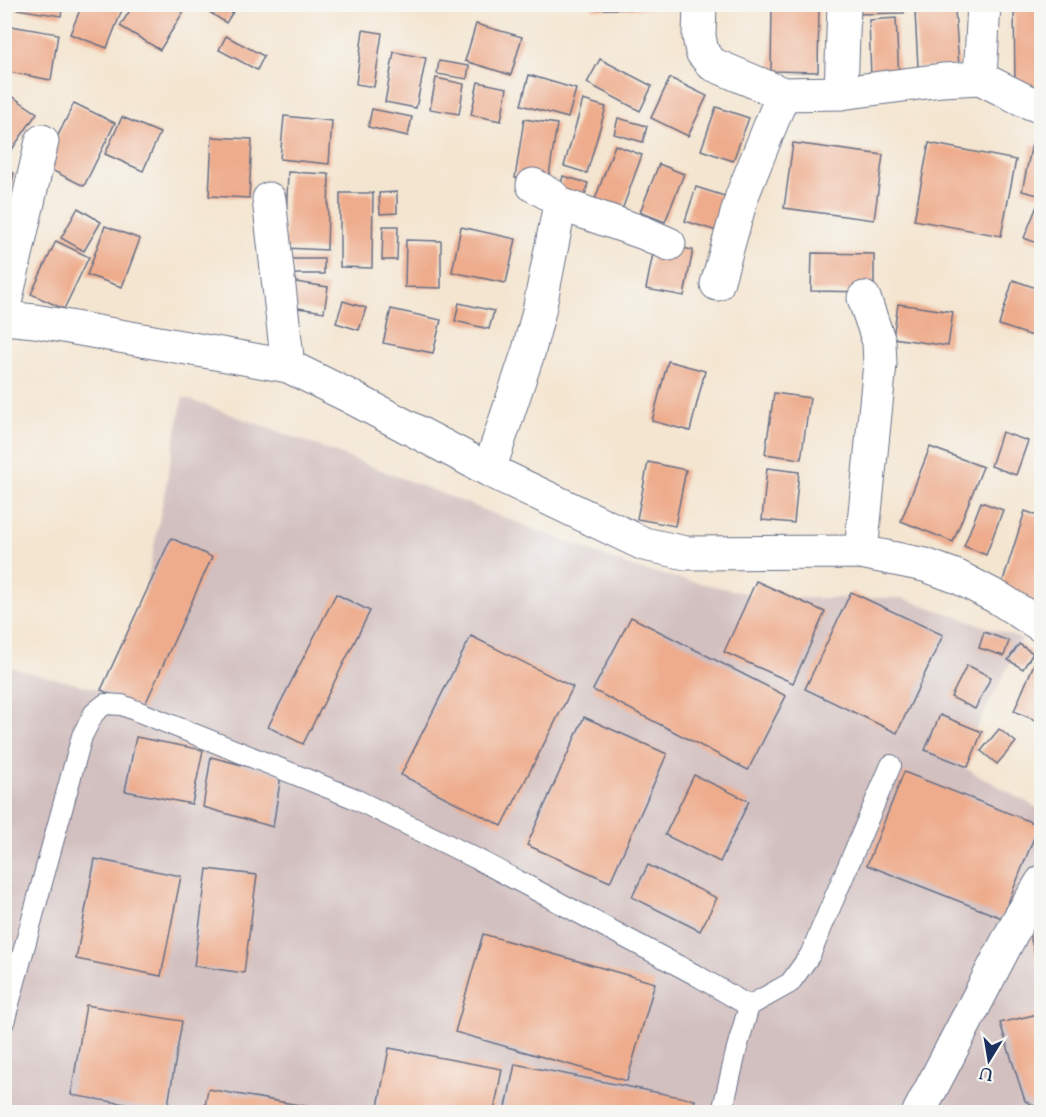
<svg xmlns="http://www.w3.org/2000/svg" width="1046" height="1117" viewBox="0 0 1046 1117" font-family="'Sorts Mill Goudy',serif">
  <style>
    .industrial { fill: #d2bfbf }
    .building { fill: #eeac8c }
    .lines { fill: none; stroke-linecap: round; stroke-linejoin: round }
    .service-casing { stroke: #676f86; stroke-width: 22 }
    .minor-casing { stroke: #676f86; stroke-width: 35 }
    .service { stroke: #fff; stroke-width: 20 }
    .minor { stroke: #fff; stroke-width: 33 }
  </style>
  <rect width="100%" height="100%" fill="#f6f6f2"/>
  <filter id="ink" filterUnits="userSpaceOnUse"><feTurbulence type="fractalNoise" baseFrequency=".0167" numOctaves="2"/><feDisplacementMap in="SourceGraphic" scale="12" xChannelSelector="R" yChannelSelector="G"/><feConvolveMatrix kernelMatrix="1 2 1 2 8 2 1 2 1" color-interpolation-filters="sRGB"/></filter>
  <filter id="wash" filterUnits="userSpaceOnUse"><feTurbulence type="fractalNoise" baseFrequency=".008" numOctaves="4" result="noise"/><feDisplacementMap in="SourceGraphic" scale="24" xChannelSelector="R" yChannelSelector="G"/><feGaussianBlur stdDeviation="1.35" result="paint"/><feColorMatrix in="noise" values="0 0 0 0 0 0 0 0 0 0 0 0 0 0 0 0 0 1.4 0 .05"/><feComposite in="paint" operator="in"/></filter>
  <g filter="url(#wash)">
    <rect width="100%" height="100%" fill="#f4e5d0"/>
    <polygon class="industrial" points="183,397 334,452 637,569 767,598 902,598 1022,639 958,764 1041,810 1041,1112 822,1112 810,1108 808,1112 5,1112 4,666 125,696"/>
    <g id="blocks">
      <g class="building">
        <polygon points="17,4 63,4 61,16 16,9"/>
        <polygon points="134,4 185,4 187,6 160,50 120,26"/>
        <polygon points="197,4 238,4 226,23"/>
        <rect x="593" y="4" width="76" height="5"/>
        <polygon points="742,4 770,4 770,7 742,6"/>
        <polygon points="772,4 819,4 818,72 771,71"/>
        <polygon points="855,4 903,4 904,13 856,14"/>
        <polygon points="912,4 942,4 942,6 912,9"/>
        <polygon points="1014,4 1042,4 1042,85 1015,86"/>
        <polygon points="82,5 124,5 107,48 70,34"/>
        <polygon points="955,10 959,66 918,67 915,12"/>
        <polygon points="896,18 899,78 871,79 869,20"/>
        <polygon points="476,24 522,37 511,75 465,61"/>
        <polygon points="5,25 58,34 51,80 4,71"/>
        <polygon points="363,30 382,33 374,87 356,84"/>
        <polygon points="226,36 264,56 257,70 219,50"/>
        <polygon points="394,52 426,58 416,108 385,102"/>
        <polygon points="600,59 652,86 640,111 587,83"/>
        <polygon points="439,61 469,66 467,79 437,74"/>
        <polygon points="529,75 576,89 568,118 521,105"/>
        <polygon points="436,78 464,84 459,114 430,109"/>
        <polygon points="670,78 707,96 688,136 651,118"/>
        <polygon points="478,82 507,88 501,121 471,115"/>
        <polygon points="4,91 37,113 4,161"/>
        <polygon points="583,100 606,107 587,173 564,166"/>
        <polygon points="74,103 115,123 84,186 43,166"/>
        <polygon points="716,107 749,118 733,161 701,150"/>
        <polygon points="372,109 412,117 408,136 368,127"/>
        <polygon points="284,116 332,121 329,164 280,159"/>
        <polygon points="122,117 160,133 143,171 105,154"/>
        <polygon points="618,118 647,126 643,142 614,134"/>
        <polygon points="524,119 557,124 548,182 515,178"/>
        <polygon points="212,137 252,139 249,198 209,196"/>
        <polygon points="793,143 883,155 874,220 784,208"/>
        <polygon points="929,143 1016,160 1001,236 914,220"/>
        <polygon points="1032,144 1042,146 1042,196 1022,191"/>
        <polygon points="615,145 642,155 622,210 595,199"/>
        <polygon points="659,164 684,174 665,222 640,212"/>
        <polygon points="4,171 14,173 6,212 4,211"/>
        <polygon points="288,172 329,174 327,250 285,248"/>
        <polygon points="563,176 588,183 582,207 557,200"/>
        <polygon points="696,187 731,198 720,232 685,221"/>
        <polygon points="397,192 397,213 380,214 379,193"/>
        <polygon points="340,193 373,193 372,268 340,267"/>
        <polygon points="1037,206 1042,208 1042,245 1024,238"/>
        <polygon points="78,208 101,222 84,251 61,238"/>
        <polygon points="105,226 140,239 122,287 87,275"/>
        <polygon points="383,226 398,226 397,260 382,260"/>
        <polygon points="461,227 516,239 506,283 452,272"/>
        <polygon points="406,240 441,241 441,288 405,287"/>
        <polygon points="56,241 89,257 64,309 31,294"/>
        <polygon points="655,243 693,250 684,296 646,289"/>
        <polygon points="812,253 874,254 874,292 811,291"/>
        <polygon points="292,259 324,259 324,274 293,274"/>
        <polygon points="1013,280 1042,290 1042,330 1039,338 999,325"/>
        <polygon points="289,281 328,287 324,312 285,306"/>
        <polygon points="343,301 366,308 359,330 336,323"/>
        <polygon points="459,303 494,311 489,329 455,321"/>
        <polygon points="898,304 953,312 948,346 893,338"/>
        <polygon points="391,309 441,320 433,353 383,343"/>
        <polygon points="668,361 705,371 690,431 652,421"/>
        <polygon points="774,393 810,398 801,459 765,454"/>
        <polygon points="1002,432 1028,441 1016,475 991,466"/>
        <polygon points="930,447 983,467 953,542 901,521"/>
        <polygon points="648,462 686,470 675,526 637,519"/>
        <polygon points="767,468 799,472 794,523 762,520"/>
        <polygon points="981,502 1003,510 986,555 964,546"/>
        <polygon points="1025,511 1042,517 1042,597 1039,603 1000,590"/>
        <polygon points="171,538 212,557 143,709 101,690"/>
        <polygon points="756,581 825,612 793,683 724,652"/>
        <polygon points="851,592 943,635 897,733 805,689"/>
        <polygon points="336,594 370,611 303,744 268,727"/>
        <polygon points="631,617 786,696 748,770 593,690"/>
        <polygon points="984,632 1009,641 1004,656 979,648"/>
        <polygon points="471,636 573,687 502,826 401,775"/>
        <polygon points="1019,644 1033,653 1023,669 1008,660"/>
        <polygon points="1034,664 1042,667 1042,723 1014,711"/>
        <polygon points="967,665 991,677 975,709 951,697"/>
        <polygon points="940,715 982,732 968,767 925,750"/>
        <polygon points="584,717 667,754 610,882 527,845"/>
        <polygon points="999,729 1016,742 997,764 981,751"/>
        <polygon points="136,737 203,750 192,804 125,791"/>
        <polygon points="211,757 281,775 273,827 203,807"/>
        <polygon points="904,772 1039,825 1002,918 867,865"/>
        <polygon points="694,775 749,801 720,862 665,835"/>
        <polygon points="95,859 181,876 161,976 76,959"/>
        <polygon points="648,865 717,898 700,931 632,897"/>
        <polygon points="207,869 257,875 244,973 194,966"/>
        <polygon points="1042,922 1042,976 1041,976 1027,926"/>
        <polygon points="483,934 655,983 627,1081 455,1032"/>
        <polygon points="86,1005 182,1021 167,1111 71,1095"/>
        <polygon points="1042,1013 1042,1110 1025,1101 1000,1023"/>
        <polygon points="389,1048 502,1069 494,1112 377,1112"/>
        <polygon points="515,1064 695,1100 692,1112 505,1112"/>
        <polygon points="208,1089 327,1110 327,1112 204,1112"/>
      </g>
    </g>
  </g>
  <g filter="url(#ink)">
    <use href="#blocks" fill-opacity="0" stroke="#676f86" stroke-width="1.5"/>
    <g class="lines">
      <defs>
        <g id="service">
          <polyline points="749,1006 790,983 810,955 891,765"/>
          <polyline points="4,1022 82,736 94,713 105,704 122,705 351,797 477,859 696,975 749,1006 737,1048 722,1112"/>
        </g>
        <g id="minor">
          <polyline points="700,4 699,36 702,52 712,64 783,94 841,93 942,80 980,78 1026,101 1042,107"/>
          <polyline points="980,78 984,4"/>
          <polyline points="841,93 844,4"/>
          <polyline points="269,199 288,366"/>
          <polyline points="560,204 644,233 669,244"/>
          <polyline points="717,284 742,196 783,94"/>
          <polyline points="4,307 42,141"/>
          <polyline points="4,318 35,321 288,366 347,395 489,470 644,544 686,553 861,552 925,565 958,577 1000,599 1042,626"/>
          <polyline points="489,470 529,350 539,311 560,204 551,195 533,185"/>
          <polyline points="861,552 880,364 879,342 864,298"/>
          <polyline points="919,1112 1018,921 1042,882"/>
        </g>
      </defs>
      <use href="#service" class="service-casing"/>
      <use href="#minor" class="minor-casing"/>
      <use href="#service" class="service"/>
      <use href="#minor" class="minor"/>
    </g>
  </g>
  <rect width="1046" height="1117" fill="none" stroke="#f6f6f2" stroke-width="24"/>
  <g transform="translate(989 1060) rotate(191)" stroke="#f6f6f2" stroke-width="4.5" paint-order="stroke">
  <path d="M0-4.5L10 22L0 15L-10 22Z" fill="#1b2f5e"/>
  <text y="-9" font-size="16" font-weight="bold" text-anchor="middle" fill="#1b2f5e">U</text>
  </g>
</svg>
